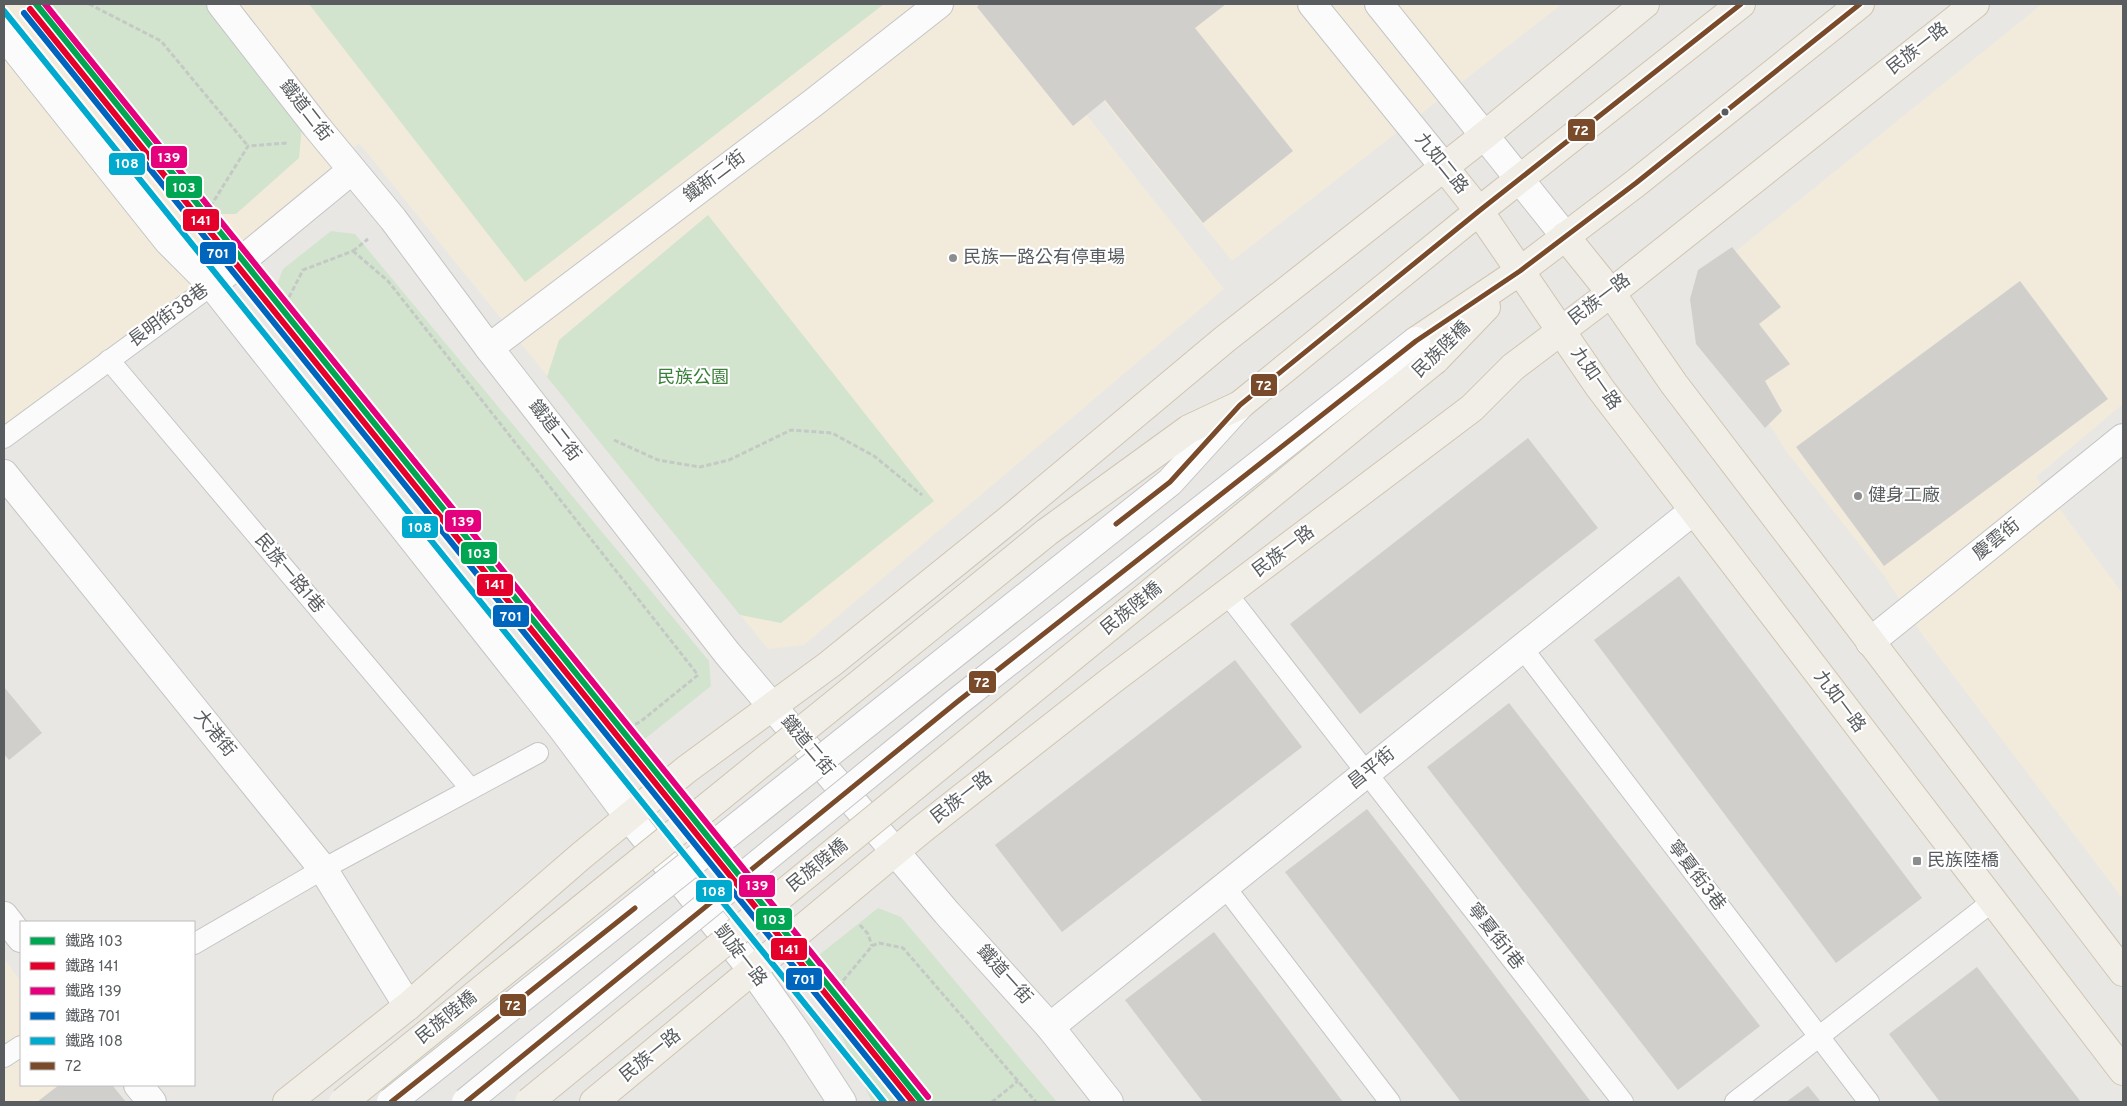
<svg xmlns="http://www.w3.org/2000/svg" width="2127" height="1106" viewBox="0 0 2127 1106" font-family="Overpass,'Noto Sans TC',sans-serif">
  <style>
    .commercial { fill: #f2ebdb }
    .green { fill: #d2e4ce }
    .building { fill: #d0cfcc }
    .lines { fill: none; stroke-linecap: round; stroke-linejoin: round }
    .service-casing { stroke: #c5c5c5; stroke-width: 22 }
    .minor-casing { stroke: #c5c5c5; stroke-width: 30 }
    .tertiary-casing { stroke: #c5c5c5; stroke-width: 30 }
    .primary-casing { stroke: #cfc5b2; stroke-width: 30 }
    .path { stroke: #c4c9c5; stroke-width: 3; stroke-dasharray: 5 2.5; stroke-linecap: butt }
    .service { stroke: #fcfbfb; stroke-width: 20 }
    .minor { stroke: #fcfbfb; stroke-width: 28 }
    .tertiary { stroke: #fcfbfb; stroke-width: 28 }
    .primary { stroke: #f0eee6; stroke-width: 28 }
    .secondary-bridge-casing { stroke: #c5c5c5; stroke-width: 30; stroke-linecap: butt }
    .primary-bridge-casing { stroke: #cfc5b2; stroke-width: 30; stroke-linecap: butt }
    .secondary-bridge { stroke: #fcfbfb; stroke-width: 28 }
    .primary-bridge { stroke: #f0eee6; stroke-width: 28 }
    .bus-1-casing { stroke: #fff; stroke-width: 9 }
    .bus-1 { stroke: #7a4b2a; stroke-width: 5 }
    .rail-1-casing { stroke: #fff; stroke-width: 10 }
    .rail-2-casing { stroke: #fff; stroke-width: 10 }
    .rail-3-casing { stroke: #fff; stroke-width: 10 }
    .rail-4-casing { stroke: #fff; stroke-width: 10 }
    .rail-5-casing { stroke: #fff; stroke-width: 10 }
    .rail-1 { stroke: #00a651; stroke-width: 6 }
    .rail-2 { stroke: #e4002b; stroke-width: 6 }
    .rail-3 { stroke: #e5007d; stroke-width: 6 }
    .rail-4 { stroke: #0065bd; stroke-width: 6 }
    .rail-5 { stroke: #00a9ce; stroke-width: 6 }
    .bus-dot { fill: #595d60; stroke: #fff; stroke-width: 2 }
    .poi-dot { fill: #8b8d8e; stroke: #fff; stroke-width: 2 }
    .labels { text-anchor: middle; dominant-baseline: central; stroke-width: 4.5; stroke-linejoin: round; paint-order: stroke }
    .street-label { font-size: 18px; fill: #595d60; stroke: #fff }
    .poi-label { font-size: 18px; fill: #595d60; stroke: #fff; text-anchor: start }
    .park-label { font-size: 18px; fill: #3b7f39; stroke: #fff }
    .line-badge { stroke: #fff; stroke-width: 2 }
    .badge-label { font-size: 14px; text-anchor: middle; font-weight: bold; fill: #fff }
  </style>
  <rect width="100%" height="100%" fill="#e8e7e3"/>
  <g class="commercial">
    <polygon points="4,4 999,4 1224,289 804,645 768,649 359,143 194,285 107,357 4,438"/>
    <polygon points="1026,4 1562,4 1232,261"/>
    <polygon points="2042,4 2123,4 2123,404 2036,477 2123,594 2123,899 1924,637 1885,577 1786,451 1701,316 1720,264"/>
    <polygon points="4,959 21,981 21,1085 102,1085 115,1102 4,1102"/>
  </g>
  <g class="green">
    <polygon points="45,4 205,4 302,126 299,158 236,214 215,214"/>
    <polygon points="309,4 884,4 525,282"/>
    <polygon points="708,215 934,501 781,623 740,615 547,377 559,340"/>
    <polygon points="331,231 355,234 709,661 711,686 641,742 597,722 269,306 283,269"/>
    <polygon points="878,908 901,917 1057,1102 872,1102 810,968 819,955"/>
  </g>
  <g class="building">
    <polygon points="980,4 1226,4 1195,28 1293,151 1203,223 1105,100 1073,126 977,7"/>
    <polygon points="1732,247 1781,307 1759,324 1790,364 1765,381 1782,411 1765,428 1696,344 1690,299 1698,270"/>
    <polygon points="2020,281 2108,399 1884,566 1796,447"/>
    <polygon points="1528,438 1598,528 1360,714 1290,624"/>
    <polygon points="1679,576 1922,898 1836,963 1594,640"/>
    <polygon points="1235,660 1302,747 1062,932 995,845"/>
    <polygon points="4,687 42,733 9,760 4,754"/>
    <polygon points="1509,703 1760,1026 1678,1090 1427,767"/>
    <polygon points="1367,809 1430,890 1591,1102 1461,1102 1285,872"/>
    <polygon points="1214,932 1275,1012 1343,1102 1203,1102 1186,1080 1125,1000"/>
    <polygon points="1977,967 2036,1044 2081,1102 1940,1102 1889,1034"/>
    <polygon points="59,1085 112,1085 126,1102 37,1102"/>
    <polygon points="1808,1086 1821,1102 1786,1102"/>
  </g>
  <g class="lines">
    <defs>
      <g id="service">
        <polyline points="109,360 470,788"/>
        <polyline points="4,438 212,285"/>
        <polyline points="1228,595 1623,1102"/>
        <polyline points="1523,649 1869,1102"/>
        <polyline points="1225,887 1390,1102"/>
        <polyline points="194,944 323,869 538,753"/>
        <polyline points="4,1057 21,1046"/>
        <polyline points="1735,1102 1993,901"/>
      </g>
      <g id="minor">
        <polyline points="221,4 316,126 393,219 489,348 727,653 947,913 1050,1027 1109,1102"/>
        <polyline points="4,35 168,241 212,285 562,728 628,816 753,971 797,1033 842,1102"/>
        <polyline points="212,285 352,170"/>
        <polyline points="489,348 813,103 939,4"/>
        <polyline points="4,474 323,869 408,1006"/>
        <polyline points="1870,642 2123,438"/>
        <polyline points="4,916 21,938"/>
        <polyline points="1050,1027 1693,511"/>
        <polyline points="138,1085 152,1102"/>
      </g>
      <g id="tertiary">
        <polyline points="1312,4 1444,167"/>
        <polyline points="1379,4 1565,236"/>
      </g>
      <g id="primary">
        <polyline points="1444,167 1479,211 1600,388 2123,1071"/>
        <polyline points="1565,236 1611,293 1674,384 2123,972"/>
        <polyline points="1416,341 1520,271 1636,183 1860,4"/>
        <polyline points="1435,360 1486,307"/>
        <polyline points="1240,405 1479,211 1741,4"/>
        <polyline points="287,1102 408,1006 581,856 687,769 830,664 1011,518 1225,339 1485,135 1645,4"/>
        <polyline points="594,1102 921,830 1112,680 1472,408 1513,367 1611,293 1975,4"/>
      </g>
    </defs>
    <use href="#service" class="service-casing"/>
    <use href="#minor" class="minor-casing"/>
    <use href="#tertiary" class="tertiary-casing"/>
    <use href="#primary" class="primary-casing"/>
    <g class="path">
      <polyline points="89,4 161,41 248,146"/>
      <polyline points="212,205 225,233"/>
      <polyline points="192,220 212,204 248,146 287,143"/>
      <polygon points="353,251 388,281 698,675 640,722 628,728 589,707 285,305 303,270"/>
      <polyline points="353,251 368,239"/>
      <polyline points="263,285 285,305"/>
      <polyline points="614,440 658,460 700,467 729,460 791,430 832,433 874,456 922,495"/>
      <polyline points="628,728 656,753"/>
      <polyline points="860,925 868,934 872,946"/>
      <polyline points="843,986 845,1020 902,1102"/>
      <polyline points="927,1102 864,1027 842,982 872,946 879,943 903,948 1036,1102"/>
      <polyline points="992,1102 1018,1081"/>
    </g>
    <use href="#service" class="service"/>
    <use href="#minor" class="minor"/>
    <use href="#tertiary" class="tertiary"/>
    <use href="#primary" class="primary"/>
    <defs>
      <g id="secondary-bridge">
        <polyline points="391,1102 1170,482 1240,405"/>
        <polyline points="466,1102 957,702 1416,341"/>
      </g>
      <g id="primary-bridge">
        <polyline points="343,1102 1047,532 1189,429 1240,405"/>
        <polyline points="529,1102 1435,360"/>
      </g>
    </defs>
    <use href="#secondary-bridge" class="secondary-bridge-casing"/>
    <use href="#primary-bridge" class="primary-bridge-casing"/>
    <use href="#secondary-bridge" class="secondary-bridge"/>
    <use href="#primary-bridge" class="primary-bridge"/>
    <defs>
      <g id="bus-1">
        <polyline points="1116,524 1170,482 1240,405 1479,211 1741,4"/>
        <polyline points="391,1102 635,908"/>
        <polyline points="466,1102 957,702 1416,341 1520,271 1636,183 1860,4"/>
      </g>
    </defs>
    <use href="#bus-1" class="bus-1-casing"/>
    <use href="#bus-1" class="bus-1"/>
    <defs>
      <polyline id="rail-1" points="36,4 922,1102"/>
      <polyline id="rail-2" points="30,9 913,1102"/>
      <polyline id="rail-3" points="45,4 928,1097"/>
      <polyline id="rail-4" points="24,13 903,1102"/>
      <polyline id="rail-5" points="4,11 884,1102"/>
    </defs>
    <use href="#rail-1" class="rail-1-casing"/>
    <use href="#rail-2" class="rail-2-casing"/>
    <use href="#rail-3" class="rail-3-casing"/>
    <use href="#rail-4" class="rail-4-casing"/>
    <use href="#rail-5" class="rail-5-casing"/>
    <use href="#rail-1" class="rail-1"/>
    <use href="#rail-2" class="rail-2"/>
    <use href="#rail-3" class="rail-3"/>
    <use href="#rail-4" class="rail-4"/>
    <use href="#rail-5" class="rail-5"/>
  </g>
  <circle class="bus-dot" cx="1725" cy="112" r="4.5"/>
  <g class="poi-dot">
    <circle cx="953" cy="258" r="5"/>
    <circle cx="1858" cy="496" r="5"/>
    <rect x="1912" y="856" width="10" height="10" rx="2.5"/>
  </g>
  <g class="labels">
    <g class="street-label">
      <text transform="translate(1918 49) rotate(-38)">民族一路</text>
      <text transform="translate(305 111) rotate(52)">鐵道二街</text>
      <text transform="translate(1441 164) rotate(51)">九如二路</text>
      <text transform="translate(715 177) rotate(-37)">鐵新二街</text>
      <text transform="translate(1600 300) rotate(-37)">民族一路</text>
      <text transform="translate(169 316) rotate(-36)">長明街38巷</text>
      <text transform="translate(1442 350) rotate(-44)">民族陸橋</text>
      <text transform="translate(1595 379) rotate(55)">九如一路</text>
      <text transform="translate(554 431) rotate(52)">鐵道二街</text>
      <text transform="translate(1997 540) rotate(-39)">慶雲街</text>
      <text transform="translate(1284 552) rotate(-37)">民族一路</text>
      <text transform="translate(289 574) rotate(50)">民族一路1巷</text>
      <text transform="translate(1132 609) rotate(-39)">民族陸橋</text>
      <text transform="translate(1839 702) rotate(53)">九如一路</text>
      <text transform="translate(214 734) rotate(51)">大港街</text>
      <text transform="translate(807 746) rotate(50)">鐵道二街</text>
      <text transform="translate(1372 769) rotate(-39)">昌平街</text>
      <text transform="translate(962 798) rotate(-38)">民族一路</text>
      <text transform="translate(818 866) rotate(-39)">民族陸橋</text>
      <text transform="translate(1696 876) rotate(53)">寧夏街3巷</text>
      <text transform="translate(1495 937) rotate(52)">寧夏街1巷</text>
      <text transform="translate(740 956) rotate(52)">凱旋一路</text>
      <text transform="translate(1004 975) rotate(48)">鐵道一街</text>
      <text transform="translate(447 1018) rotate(-39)">民族陸橋</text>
      <text transform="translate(651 1056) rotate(-39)">民族一路</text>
    </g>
    <g class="poi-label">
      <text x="963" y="258">民族一路公有停車場</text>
      <text x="1868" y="496">健身工廠</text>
      <text x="1927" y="861">民族陸橋</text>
    </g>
    <g class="park-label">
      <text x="693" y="378">民族公園</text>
    </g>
  </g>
  <g class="line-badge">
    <rect x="1567" y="118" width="29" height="24" rx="5" fill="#7a4b2a"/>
    <rect x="150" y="145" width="38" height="24" rx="5" fill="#e5007d"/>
    <rect x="108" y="152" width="38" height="24" rx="5" fill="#00a9ce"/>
    <rect x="165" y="175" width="38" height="24" rx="5" fill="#00a651"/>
    <rect x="182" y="208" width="38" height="24" rx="5" fill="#e4002b"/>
    <rect x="199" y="241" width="38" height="24" rx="5" fill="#0065bd"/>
    <rect x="1250" y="373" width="28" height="24" rx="5" fill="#7a4b2a"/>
    <rect x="444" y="509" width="38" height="24" rx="5" fill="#e5007d"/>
    <rect x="401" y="515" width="38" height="24" rx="5" fill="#00a9ce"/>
    <rect x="460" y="541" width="38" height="24" rx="5" fill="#00a651"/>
    <rect x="476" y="573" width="38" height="24" rx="5" fill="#e4002b"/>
    <rect x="492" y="604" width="38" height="24" rx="5" fill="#0065bd"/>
    <rect x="968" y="670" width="29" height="24" rx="5" fill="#7a4b2a"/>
    <rect x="738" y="874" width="38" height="24" rx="5" fill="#e5007d"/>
    <rect x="695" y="879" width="38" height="24" rx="5" fill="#00a9ce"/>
    <rect x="755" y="907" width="38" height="24" rx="5" fill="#00a651"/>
    <rect x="770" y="937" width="38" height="24" rx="5" fill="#e4002b"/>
    <rect x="785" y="967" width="38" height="24" rx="5" fill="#0065bd"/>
    <rect x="499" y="993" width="28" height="24" rx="5" fill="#7a4b2a"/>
  </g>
  <g class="badge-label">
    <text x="1581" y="135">72</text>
    <text x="169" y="162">139</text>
    <text x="127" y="168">108</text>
    <text x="184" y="192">103</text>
    <text x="201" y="225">141</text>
    <text x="218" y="258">701</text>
    <text x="1264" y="390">72</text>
    <text x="463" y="526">139</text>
    <text x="420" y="532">108</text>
    <text x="479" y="558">103</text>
    <text x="495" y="589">141</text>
    <text x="511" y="621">701</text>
    <text x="982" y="687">72</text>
    <text x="757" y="890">139</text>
    <text x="714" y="896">108</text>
    <text x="774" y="924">103</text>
    <text x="789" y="954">141</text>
    <text x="804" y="984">701</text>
    <text x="513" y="1010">72</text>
  </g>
  <rect width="2127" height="1106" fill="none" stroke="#595d60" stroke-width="10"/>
  <rect x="20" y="921" width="175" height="165" fill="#ffffff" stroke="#bdbebf"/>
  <rect x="30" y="937" width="25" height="8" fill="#00a651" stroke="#bdbebf"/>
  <text x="65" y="946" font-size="15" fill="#595d60">鐵路 103</text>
  <rect x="30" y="962" width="25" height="8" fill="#e4002b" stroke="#bdbebf"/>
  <text x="65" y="971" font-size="15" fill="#595d60">鐵路 141</text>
  <rect x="30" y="987" width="25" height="8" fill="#e5007d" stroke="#bdbebf"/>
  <text x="65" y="996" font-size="15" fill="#595d60">鐵路 139</text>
  <rect x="30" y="1012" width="25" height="8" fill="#0065bd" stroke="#bdbebf"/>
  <text x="65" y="1021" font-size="15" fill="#595d60">鐵路 701</text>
  <rect x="30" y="1037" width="25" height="8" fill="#00a9ce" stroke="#bdbebf"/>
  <text x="65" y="1046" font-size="15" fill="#595d60">鐵路 108</text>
  <rect x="30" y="1062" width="25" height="8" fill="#7a4b2a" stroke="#bdbebf"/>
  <text x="65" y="1071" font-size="15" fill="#595d60">72</text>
</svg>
